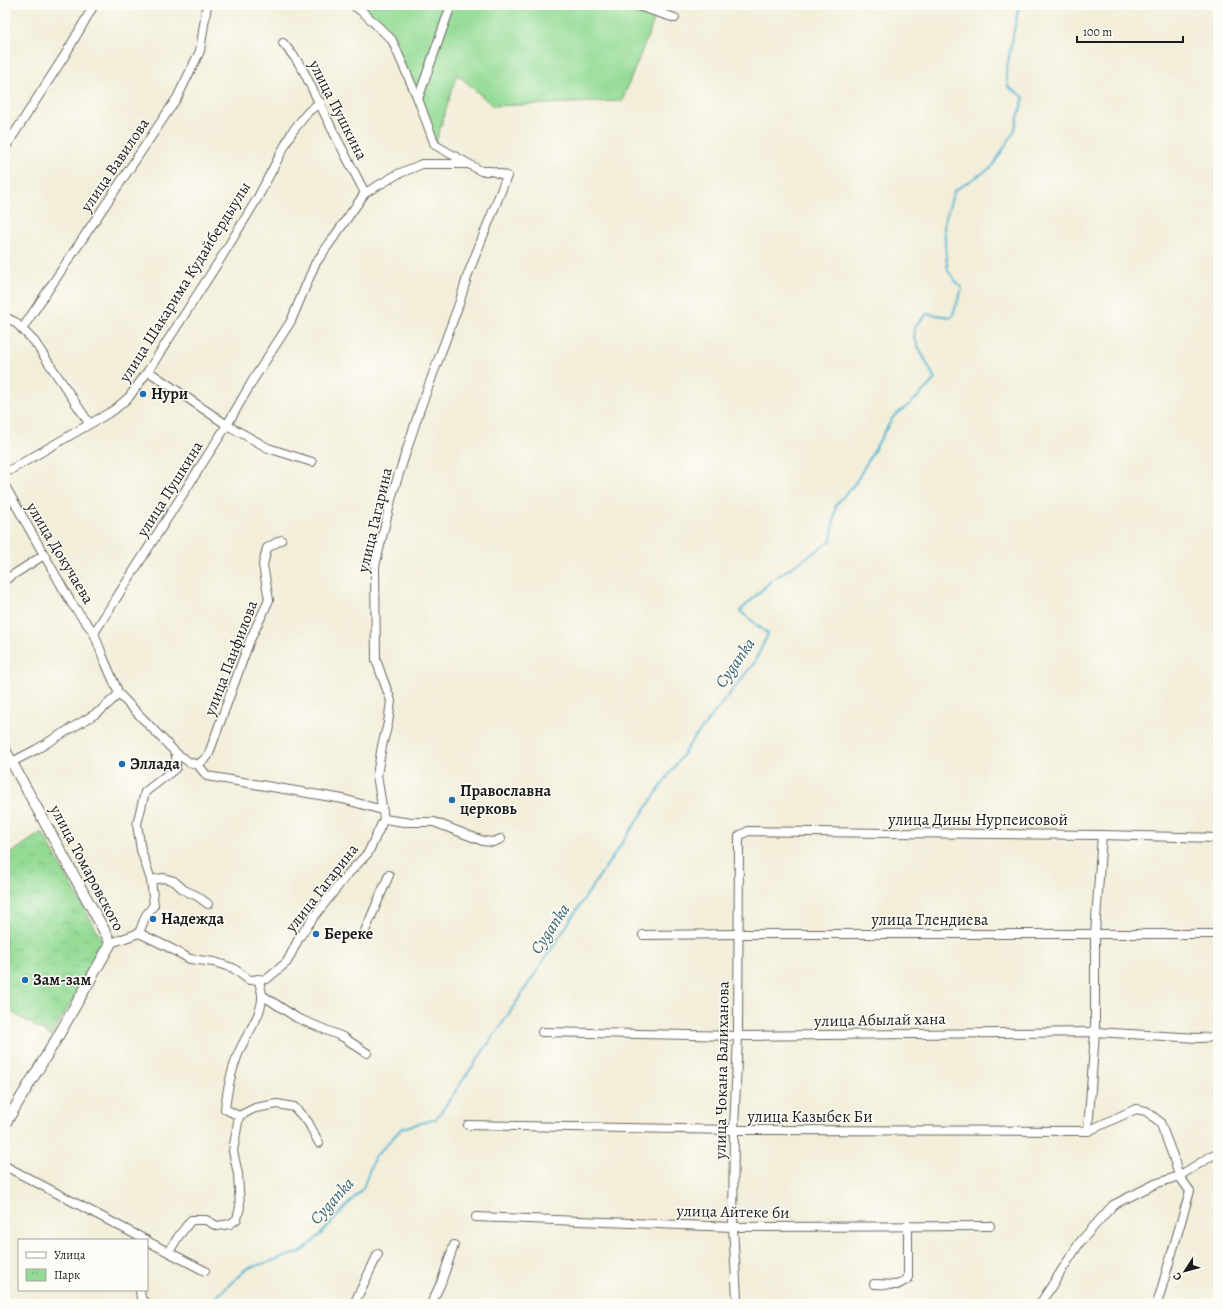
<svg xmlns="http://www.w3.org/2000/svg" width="1223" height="1309" viewBox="0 0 1223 1309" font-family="Alegreya,serif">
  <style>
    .grass { fill: #94db95; stroke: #587c58 }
    .park { fill: url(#park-crowns); stroke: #587c58 }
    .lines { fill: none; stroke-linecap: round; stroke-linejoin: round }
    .stream { stroke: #53b5d2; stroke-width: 2 }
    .minor-casing { stroke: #67665e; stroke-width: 10 }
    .tertiary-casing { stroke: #67665e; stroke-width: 12 }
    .minor { stroke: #fff; stroke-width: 8 }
    .tertiary { stroke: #fff; stroke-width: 10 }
    .poi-dot { fill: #1f6fb2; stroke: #fdfcf7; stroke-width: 1.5 }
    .labels { text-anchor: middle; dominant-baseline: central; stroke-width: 3; stroke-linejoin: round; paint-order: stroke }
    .street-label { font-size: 16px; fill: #1c1c1c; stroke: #fdfcf7 }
    .poi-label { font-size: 16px; font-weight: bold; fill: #1c1c1c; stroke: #fdfcf7; text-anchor: start }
    .water-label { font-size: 17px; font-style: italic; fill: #35616e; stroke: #fdfcf7 }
  </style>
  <defs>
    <pattern id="park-crowns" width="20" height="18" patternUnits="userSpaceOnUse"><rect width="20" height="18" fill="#94db95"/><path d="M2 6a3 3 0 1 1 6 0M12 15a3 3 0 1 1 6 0" fill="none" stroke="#7fbb80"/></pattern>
  </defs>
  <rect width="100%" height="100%" fill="#fdfcf7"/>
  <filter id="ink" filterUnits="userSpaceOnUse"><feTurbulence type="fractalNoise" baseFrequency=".025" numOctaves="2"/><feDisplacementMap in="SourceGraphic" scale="8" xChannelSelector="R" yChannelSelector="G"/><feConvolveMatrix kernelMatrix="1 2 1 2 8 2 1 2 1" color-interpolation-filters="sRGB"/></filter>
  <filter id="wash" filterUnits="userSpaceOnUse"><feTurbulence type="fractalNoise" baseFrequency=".012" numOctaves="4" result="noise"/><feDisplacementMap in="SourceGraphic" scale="16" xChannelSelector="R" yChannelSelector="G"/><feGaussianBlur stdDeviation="0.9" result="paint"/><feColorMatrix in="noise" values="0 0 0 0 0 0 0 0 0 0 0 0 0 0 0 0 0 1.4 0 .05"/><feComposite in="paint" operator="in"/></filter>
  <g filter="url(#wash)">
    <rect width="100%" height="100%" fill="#f3eed9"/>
    <polygon class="grass" points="353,5 660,5 622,101 493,106 457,74 435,145 392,40"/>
    <polygon class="park" points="42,832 105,946 51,1036 5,1008 5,857"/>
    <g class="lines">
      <polyline class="stream" points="209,1304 246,1269 303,1251 320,1235 363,1188 374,1158 402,1128 436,1119 504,1021 592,887 692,741 754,663 768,634 740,611 771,581 831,541 836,505 856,482 893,417 916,399 935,379 914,338 915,326 927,314 952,317 962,289 948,271 946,256 944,224 954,191 992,167 1014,132 1024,97 1008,87 1006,72 1019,5"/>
    </g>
  </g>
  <g filter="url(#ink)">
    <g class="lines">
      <defs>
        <g id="minor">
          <polyline points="635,5 675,18"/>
          <polyline points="283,43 296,59 304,72 334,133 365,193"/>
          <polyline points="418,99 451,5"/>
          <polyline points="5,148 65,55 94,5"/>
          <polyline points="5,317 15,322 34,341 89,423"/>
          <polyline points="22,329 177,98 200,51 207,5"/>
          <polyline points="148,371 227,425 268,448 312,462"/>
          <polyline points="5,473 114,410 129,397 148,371 221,258 257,199 292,132 308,112 320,102"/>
          <polyline points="5,486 72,604 94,633"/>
          <polyline points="5,580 44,555"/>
          <polyline points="119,694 176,753 176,768 145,792 137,824 141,850 151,880 154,905 146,915 139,933"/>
          <polyline points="176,753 189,762 198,765"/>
          <polyline points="12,762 37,749 100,711 119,694 103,657 94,633 227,425 253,380 291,321 315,264 365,193 398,174 422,164 468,164"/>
          <polyline points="198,765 208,756 250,640 269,600 263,565 267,548 281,540"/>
          <polyline points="198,765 207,776 343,799 382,810"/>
          <polyline points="384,819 404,822 434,822 483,841 493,842 501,839"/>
          <polyline points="151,880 164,878 174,881 184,890 197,896 208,904"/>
          <polyline points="365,931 389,875"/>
          <polyline points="643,935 739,934 1218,934"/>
          <polyline points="111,943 139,933 168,947 190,959 214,962 233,968 249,980 267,979 287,962 299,938 313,918 346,876 368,853 384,819 377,775 382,746 388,723 391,701 376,660 375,566 393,492 420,409 459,304 468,274 507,176 491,171 481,171 435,145 418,99 392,40 364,13 353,5"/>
          <polyline points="262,995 297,1018 343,1037 367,1053"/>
          <polyline points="542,1032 738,1036 1095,1032 1198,1038 1218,1037"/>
          <polyline points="239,1116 255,1108 277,1104 294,1107 308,1122 319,1143"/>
          <polyline points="468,1125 734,1130 1088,1131 1136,1109 1146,1111 1160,1122 1173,1156 1179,1176 1190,1191 1157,1304"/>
          <polyline points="1088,1131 1095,1032 1095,934 1102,835"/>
          <polyline points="5,1166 146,1240"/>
          <polyline points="476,1217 733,1227 990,1226"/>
          <polyline points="147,1241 205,1271"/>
          <path d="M169,1252L178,1237L191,1220H206L217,1226L230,1224L237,1219L240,1207L238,1174L233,1151L239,1116L225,1109C227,1090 231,1072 238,1054C245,1036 264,1013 262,994C261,989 260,984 258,979"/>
          <polyline points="874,1284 897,1285 908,1279 908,1226"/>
          <polyline points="140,1290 141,1299 147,1304"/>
          <polyline points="354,1304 378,1254"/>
          <polyline points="431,1304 441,1283 454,1245"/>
          <polyline points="736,1304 737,1298 733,1227 734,1130 738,1036 739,836 748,831 889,833 1102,835 1218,838"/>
          <polyline points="1040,1304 1080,1242 1113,1205 1155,1184 1179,1176 1218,1152"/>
        </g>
        <polyline id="tertiary" points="5,750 111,943 57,1038 5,1124"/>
      </defs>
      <use href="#minor" class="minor-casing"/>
      <use href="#tertiary" class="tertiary-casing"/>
      <use href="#minor" class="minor"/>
      <use href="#tertiary" class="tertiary"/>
    </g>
  </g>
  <g class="poi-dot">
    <circle cx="143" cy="394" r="4"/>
    <circle cx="122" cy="764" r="4"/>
    <circle cx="452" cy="800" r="4"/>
    <circle cx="153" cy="919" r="4"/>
    <circle cx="316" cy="934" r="4"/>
    <circle cx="25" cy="980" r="4"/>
  </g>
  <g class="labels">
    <g class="street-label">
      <text transform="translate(338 110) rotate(63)">улица Пушкина</text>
      <text transform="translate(115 165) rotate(-56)">улица Вавилова</text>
      <text transform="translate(185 282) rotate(-58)">улица Шакарима Кудайбердыулы</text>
      <text transform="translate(170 489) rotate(-58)">улица Пушкина</text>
      <text transform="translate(375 520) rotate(-77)">улица Гагарина</text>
      <text transform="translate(60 553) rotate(59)">улица Докучаева</text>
      <text transform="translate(231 658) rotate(-69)">улица Панфилова</text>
      <text x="978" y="820">улица Дины Нурпеисовой</text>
      <text transform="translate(87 868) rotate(62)">улица Томаровского</text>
      <text transform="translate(322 888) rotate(-52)">улица Гагарина</text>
      <text x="930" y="920">улица Тлендиева</text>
      <text transform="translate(880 1020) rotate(-1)">улица Абылай хана</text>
      <text transform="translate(722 1070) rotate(-89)">улица Чокана Валиханова</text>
      <text x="810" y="1117">улица Казыбек Би</text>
      <text transform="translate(733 1212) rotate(1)">улица Айтеке би</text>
    </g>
    <g class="poi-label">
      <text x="151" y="394">Нури</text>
      <text x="130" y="764">Эллада</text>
      <text x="460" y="791">Православна<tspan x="460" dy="18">церковь</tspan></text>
      <text x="161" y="919">Надежда</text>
      <text x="324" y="934">Береке</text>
      <text x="33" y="980">Зам-зам</text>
    </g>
    <g class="water-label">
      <text transform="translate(735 663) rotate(-55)">Cyganka</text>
      <text transform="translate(550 929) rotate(-56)">Cyganka</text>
      <text transform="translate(332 1201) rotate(-48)">Cyganka</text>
    </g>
  </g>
  <rect width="1223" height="1309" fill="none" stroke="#fdfcf7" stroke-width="20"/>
  <rect x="18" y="1239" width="130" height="52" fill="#fdfcf7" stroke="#a3a29f"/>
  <rect x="26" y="1252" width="20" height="6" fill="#ffffff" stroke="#a3a29f"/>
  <text x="54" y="1259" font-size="12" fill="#1c1c1c">Улица</text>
  <rect x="26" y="1269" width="20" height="12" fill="url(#park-crowns)" stroke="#a3a29f"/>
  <text x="54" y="1279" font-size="12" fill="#1c1c1c">Парк</text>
  <g transform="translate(1185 1271) rotate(234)" stroke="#fdfcf7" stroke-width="3" paint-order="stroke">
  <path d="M0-3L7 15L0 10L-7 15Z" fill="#1c1c1c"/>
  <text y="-6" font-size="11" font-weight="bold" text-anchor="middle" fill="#1c1c1c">С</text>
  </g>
  <path d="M1077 36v6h106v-6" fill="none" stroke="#1c1c1c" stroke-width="2"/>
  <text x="1083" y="36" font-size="12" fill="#1c1c1c" stroke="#fdfcf7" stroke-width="3" paint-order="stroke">100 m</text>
</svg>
